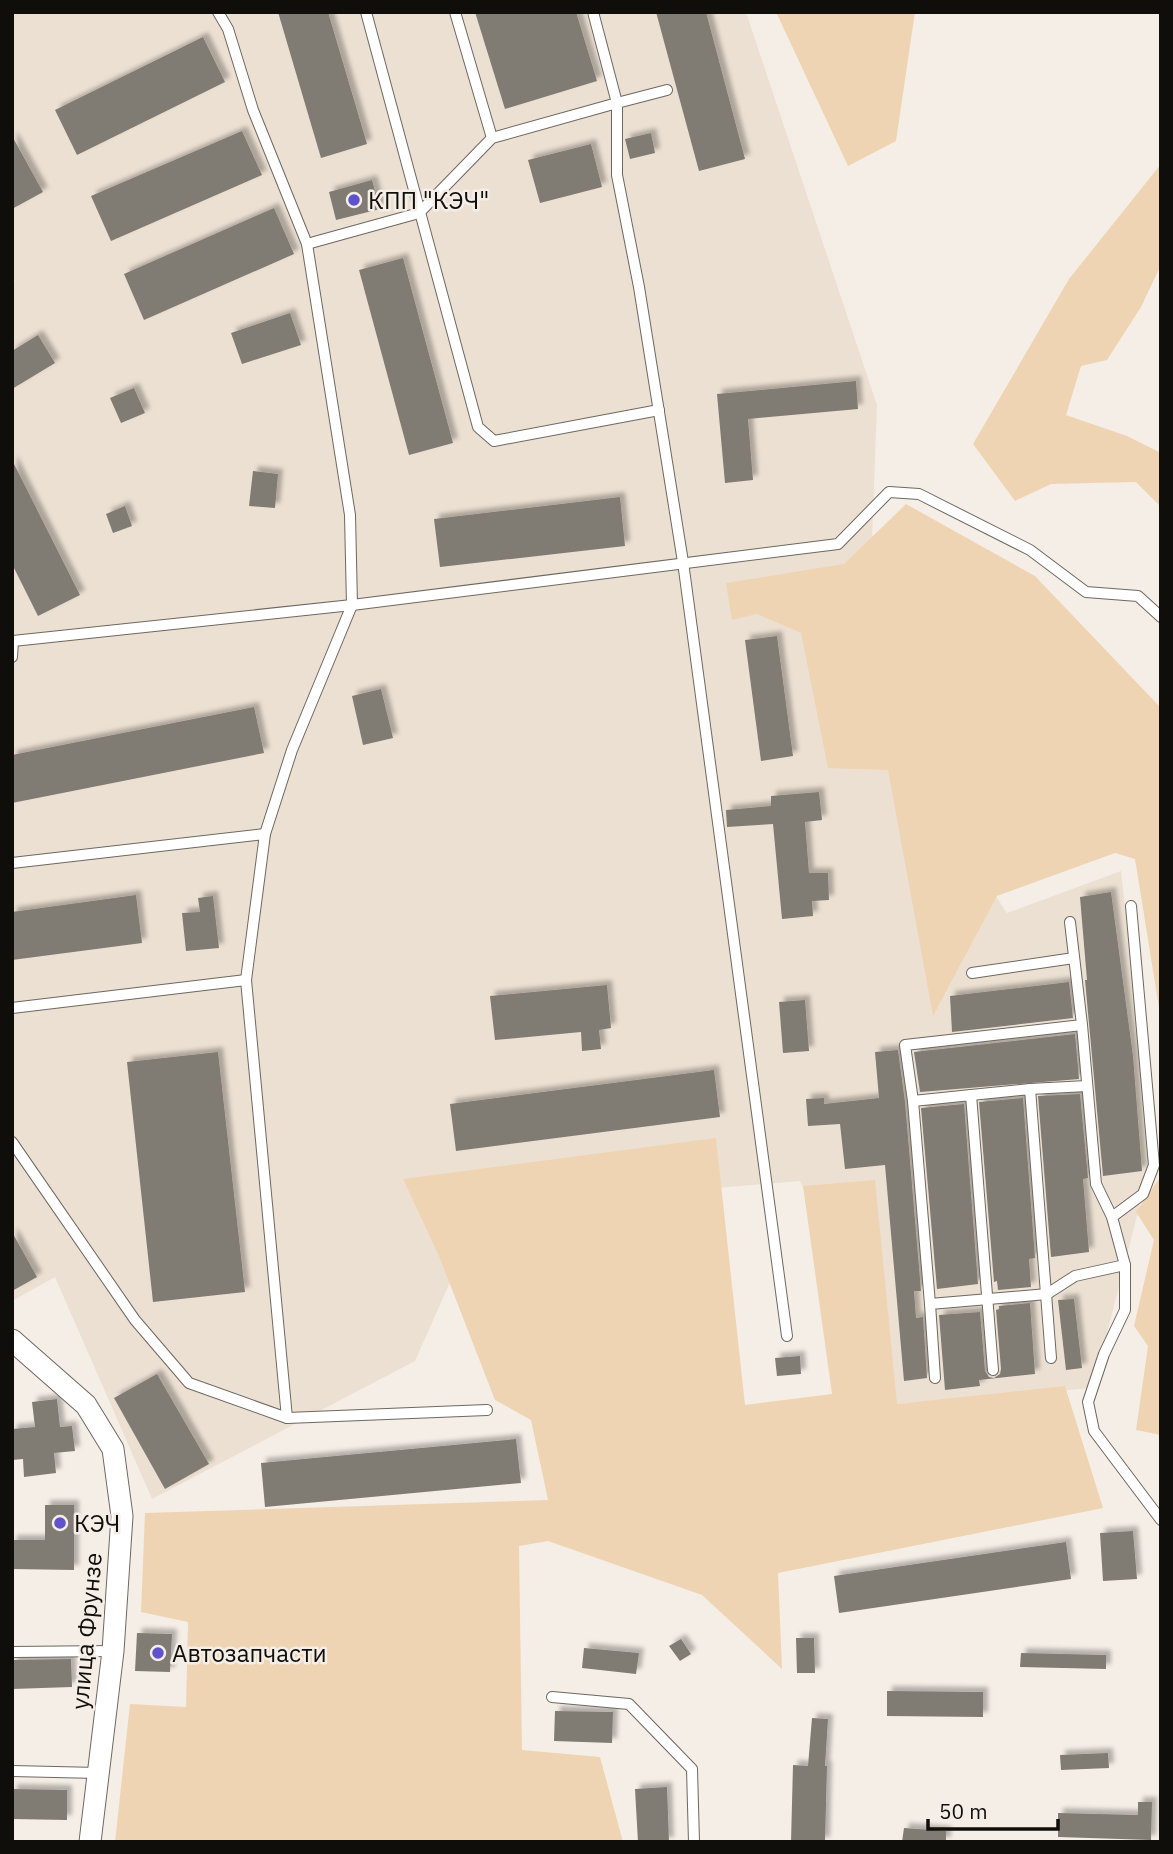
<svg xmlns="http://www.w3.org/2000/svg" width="1173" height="1854" viewBox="0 0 1173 1854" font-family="'IBM Plex Sans',sans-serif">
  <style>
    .built { fill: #ece0d2 }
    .green { fill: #efd4b3 }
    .building { fill: #817b73; filter: url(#shadow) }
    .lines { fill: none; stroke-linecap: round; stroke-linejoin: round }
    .service-casing { stroke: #6d6760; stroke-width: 12 }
    .minor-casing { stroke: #6d6760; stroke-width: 23 }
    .service { stroke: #fff; stroke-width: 10 }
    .minor { stroke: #fff; stroke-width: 21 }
    .poi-dot { fill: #5e53cb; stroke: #f5eee6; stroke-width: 2.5 }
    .labels { text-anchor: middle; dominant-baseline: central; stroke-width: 5; stroke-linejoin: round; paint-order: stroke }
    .poi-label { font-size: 24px; fill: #100e0b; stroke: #f5eee6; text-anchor: start }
    .street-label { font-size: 24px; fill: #100e0b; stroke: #f5eee6 }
  </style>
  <defs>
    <filter id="shadow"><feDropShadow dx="5" dy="-5" stdDeviation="2" flood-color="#0004"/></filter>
  </defs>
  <rect width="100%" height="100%" fill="#f5eee6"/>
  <polygon class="built" points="12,12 746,12 877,405 866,703 1007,913 1121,871 1153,1153 1093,1388 897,1404 800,1181 483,1208 415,1361 152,1499 55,1277 12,1301 12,283 15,281 12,275"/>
  <g class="green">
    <polygon points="776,12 915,12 896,141 848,166"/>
    <polygon points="1161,164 1161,265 1141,307 1107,360 1081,366 1066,415 1127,436 1161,453 1161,507 1136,482 1051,484 1015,501 973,444 1069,279"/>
    <polygon points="906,504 1035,576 1161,708 1161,1020 1135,859 1115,853 997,896 933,1016 888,770 828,768 801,633 757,614 732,620 726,583 844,564"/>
    <polygon points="716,1138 745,1405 832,1394 803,1186 875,1180 897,1404 1065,1386 1103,1508 778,1573 782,1669 702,1595 548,1541 519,1546 522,1750 600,1757 623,1842 115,1842 130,1704 186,1707 188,1622 141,1612 145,1513 548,1500 531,1420 495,1400 439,1256 403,1179"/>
    <polygon points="1161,1176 1161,1435 1136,1430 1148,1346 1134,1326 1154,1240 1136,1212"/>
  </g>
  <g class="building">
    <polygon points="278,12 328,12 367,144 321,158"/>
    <polygon points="475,12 576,12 597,81 505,109"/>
    <polygon points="656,12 706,12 745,159 699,171"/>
    <polygon points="203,37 225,82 77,155 55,110"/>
    <polygon points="242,131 262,175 111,241 91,196"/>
    <polygon points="651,133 655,153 630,159 625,139"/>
    <polygon points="12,136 43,192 12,209"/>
    <polygon points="591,144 602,187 540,203 528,160"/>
    <polygon points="372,180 380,209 336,220 329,192"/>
    <polygon points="274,208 294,254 144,320 124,274"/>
    <polygon points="403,258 453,443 409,455 359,270"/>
    <polygon points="290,313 301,345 242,364 231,333"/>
    <polygon points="38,335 55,363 12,389 12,351"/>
    <polygon points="856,381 858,409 748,419 753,480 725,483 717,394"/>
    <polygon points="134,388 145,413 121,423 110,398"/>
    <polygon points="12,460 80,595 38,616 12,564"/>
    <polygon points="253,471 278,474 275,508 249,506"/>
    <polygon points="620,497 625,546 440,567 434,519"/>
    <polygon points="125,506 132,526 113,533 106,514"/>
    <polygon points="777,636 793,756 761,761 745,640"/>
    <polygon points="381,689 393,738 363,745 352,696"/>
    <polygon points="254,707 264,753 12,803 12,755"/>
    <polygon points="819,792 822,820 805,822 809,873 828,873 829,900 812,901 813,916 782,919 773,824 727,827 726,810 771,806 771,796"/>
    <polygon points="1111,892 1133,1056 1142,1171 1103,1176 1085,980 1087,980 1080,897"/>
    <polygon points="136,895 142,943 12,960 12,912"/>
    <polygon points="213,896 219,948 186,951 182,913 200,912 198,898"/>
    <polygon points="1069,982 1073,1018 952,1032 950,996"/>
    <polygon points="607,985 611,1028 599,1030 601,1049 582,1051 581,1032 495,1040 490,996"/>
    <polygon points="805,1000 809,1051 783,1053 779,1002"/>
    <polygon points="1075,1034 1079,1079 920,1092 914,1052"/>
    <polygon points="898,1050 905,1102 921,1291 914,1291 916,1318 923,1317 927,1378 904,1381 885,1165 845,1169 840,1124 808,1126 806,1099 824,1098 824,1104 879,1098 875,1052"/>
    <polygon points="218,1052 245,1292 153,1302 127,1062"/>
    <polygon points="714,1070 720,1117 456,1151 450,1104"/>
    <polygon points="1080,1094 1088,1178 1083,1179 1089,1252 1051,1257 1038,1096"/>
    <polygon points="1023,1098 1035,1258 1029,1259 1031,1287 998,1290 997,1281 994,1282 979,1102"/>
    <polygon points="964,1104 978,1284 937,1289 921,1108"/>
    <polygon points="12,1232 37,1277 12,1291"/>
    <polygon points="1074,1299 1082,1368 1066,1370 1058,1300"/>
    <polygon points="1030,1303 1035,1374 979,1380 980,1386 945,1390 939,1315 980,1312 985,1371 989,1377 994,1378 1000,1374 1001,1369 996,1310 999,1309 999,1306"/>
    <polygon points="800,1356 801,1374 777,1376 775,1358"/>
    <polygon points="157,1374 209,1464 165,1489 114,1398"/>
    <polygon points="57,1399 60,1427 72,1426 75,1451 54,1453 56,1473 24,1477 23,1459 12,1460 12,1429 35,1427 32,1402"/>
    <polygon points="516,1439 521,1483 265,1507 261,1463"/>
    <polygon points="45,1505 74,1505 74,1570 12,1569 12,1540 45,1540"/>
    <polygon points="1133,1531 1137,1579 1103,1581 1100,1533"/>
    <polygon points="1066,1542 1071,1579 839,1613 834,1576"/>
    <polygon points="137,1633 172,1634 170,1672 135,1671"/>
    <polygon points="796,1638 814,1638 815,1673 797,1673"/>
    <polygon points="681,1639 691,1654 680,1661 669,1646"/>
    <polygon points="584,1648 639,1653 636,1674 582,1668"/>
    <polygon points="1021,1653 1106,1655 1106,1669 1020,1667"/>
    <polygon points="71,1659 72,1687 12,1689 12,1660"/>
    <polygon points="887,1691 983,1692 983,1717 887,1716"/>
    <polygon points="555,1711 613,1712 612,1743 554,1741"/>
    <polygon points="812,1718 828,1719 825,1766 827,1766 825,1842 791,1842 793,1765 808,1766"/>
    <polygon points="1108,1753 1109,1768 1061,1770 1060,1755"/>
    <polygon points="667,1787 669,1842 638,1842 635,1789"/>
    <polygon points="12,1789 67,1790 67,1820 12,1819"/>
    <polygon points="1138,1802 1152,1802 1151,1840 1058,1837 1058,1813 1138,1815"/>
    <polygon points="904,1828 946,1831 946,1842 902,1842"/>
  </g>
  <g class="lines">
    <defs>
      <g id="service">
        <polyline points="218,12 228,29 253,110 307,244 350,515 352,605 292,750 265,834 246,980 287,1418"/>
        <polyline points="366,12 478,427 494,441 659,410"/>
        <polyline points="455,12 492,138"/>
        <polyline points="667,90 617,103 617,175 639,287 683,562 787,1336"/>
        <polyline points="307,244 419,213 492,138 617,103 593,12"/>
        <polyline points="12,657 13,641 352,605 838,544 889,492 919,494 1030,550 1086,592 1138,596 1161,617"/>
        <polyline points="12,863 265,834"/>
        <polyline points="972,973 1074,958"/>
        <polyline points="12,1008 246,980"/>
        <polyline points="1082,1025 1096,1184 1112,1217 1125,1265"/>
        <polyline points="1030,1089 1087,1086"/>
        <polyline points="971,1095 1030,1089 1051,1358"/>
        <polyline points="913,1101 905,1045 1082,1025 1070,922"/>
        <polyline points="12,1142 135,1320 189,1383 287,1418 487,1410"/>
        <polyline points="1112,1217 1143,1194 1154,1165 1131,906"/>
        <polyline points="930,1304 913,1101 971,1095 993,1370"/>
        <polyline points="935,1378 930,1304 1047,1294 1075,1276 1125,1265 1125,1310 1104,1354 1088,1402 1094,1431 1161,1520"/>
        <polyline points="12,1652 113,1651"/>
        <polyline points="552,1697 629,1704 692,1769 694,1842"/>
        <polyline points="12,1771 98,1773"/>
      </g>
      <polyline id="minor" points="12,1340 86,1405 113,1449 122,1516 113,1651 90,1842"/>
    </defs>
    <use href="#service" class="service-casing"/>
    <use href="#minor" class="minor-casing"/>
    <use href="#service" class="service"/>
    <use href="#minor" class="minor"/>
  </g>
  <g class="poi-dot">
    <circle cx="354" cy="200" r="7"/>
    <circle cx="60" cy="1523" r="7"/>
    <circle cx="158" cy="1653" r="7"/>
  </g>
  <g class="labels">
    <g class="poi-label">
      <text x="368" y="200">КПП "КЭЧ"</text>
      <text x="74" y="1523">КЭЧ</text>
      <text x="172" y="1653">Автозапчасти</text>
    </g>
    <g class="street-label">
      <text transform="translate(86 1631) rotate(-85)">улица Фрунзе</text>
    </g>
  </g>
  <rect width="1173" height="1854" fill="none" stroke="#100e0b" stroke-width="28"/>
  <path d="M928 1819v10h130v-10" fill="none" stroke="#100e0b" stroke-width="3.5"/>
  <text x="939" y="1819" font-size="21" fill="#100e0b" stroke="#f5eee6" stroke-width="5" paint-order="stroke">50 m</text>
</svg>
